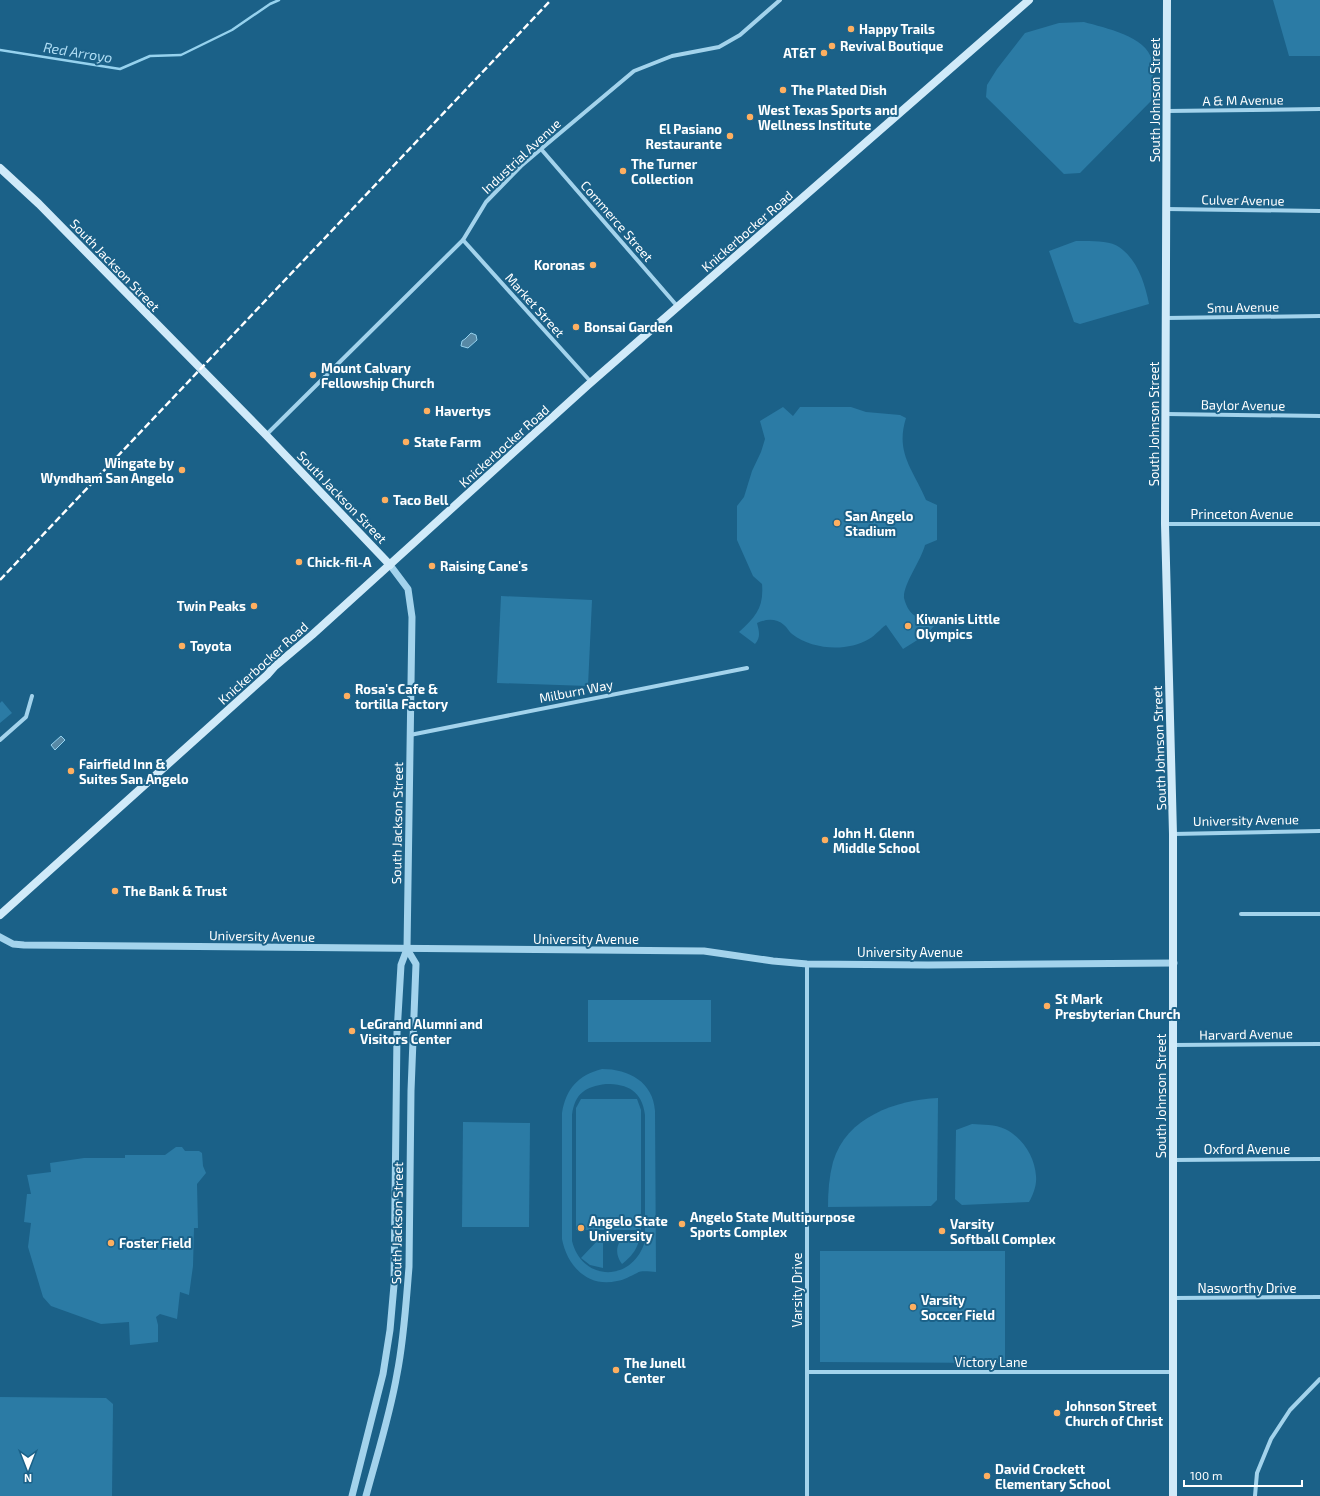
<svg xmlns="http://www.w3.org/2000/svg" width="1320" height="1496" viewBox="0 0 1320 1496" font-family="'Exo 2',sans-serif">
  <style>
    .green { fill: #2b7ba5; fill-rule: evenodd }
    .water { fill: #5889a5; stroke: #96d2ee }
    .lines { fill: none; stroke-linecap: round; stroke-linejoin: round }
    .stream { stroke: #96d2ee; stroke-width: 2.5 }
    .minor { stroke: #a3d3ec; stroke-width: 4 }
    .tertiary { stroke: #a3d3ec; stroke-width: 7 }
    .secondary { stroke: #d0eaf9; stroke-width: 8 }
    .rail { stroke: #fff; stroke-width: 2.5; stroke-dasharray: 7 3; stroke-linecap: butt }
    .poi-dot { fill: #feaf60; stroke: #1b6188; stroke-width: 1.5 }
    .labels { text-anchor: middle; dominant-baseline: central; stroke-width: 4; stroke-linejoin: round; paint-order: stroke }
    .poi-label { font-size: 13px; font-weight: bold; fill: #fff; stroke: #1b6188; text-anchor: start }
    .street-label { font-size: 13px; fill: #fff; stroke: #1b6188 }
    .water-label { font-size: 14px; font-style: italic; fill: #afddf4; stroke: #1b6188 }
  </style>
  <rect width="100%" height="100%" fill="#1b6188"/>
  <g class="green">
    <polygon points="1273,0 1320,0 1320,56 1289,56"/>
    <path d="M1084,22C1105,28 1146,36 1152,60C1154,72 1152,88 1152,100L1080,173L1064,174L986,97L987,85L997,69L1025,33L1059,23Z"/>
    <path d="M1076,241C1087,241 1110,240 1119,247C1137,259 1145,283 1149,304L1080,324L1074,322L1049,251Z"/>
    <path d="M783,407L793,416L800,407H851L866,412L900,415L906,418C895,453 913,469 926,500L937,505V540L925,545C921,561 903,584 904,598C905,602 907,607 909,610C914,617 917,617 925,617L934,626L927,634L903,649L886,625C880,629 876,635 869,639C847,652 813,650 792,634C789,632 787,627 784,625C776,618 766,619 757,623C759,631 761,637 755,644L739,632C756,617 764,607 762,584L753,576L737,540V506L744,497L752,471L761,452L765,439L760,421Z"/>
    <polygon points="501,596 592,600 588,686 497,683"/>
    <polygon points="2,701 12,713 0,723 0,703"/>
    <rect x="588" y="1000" width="123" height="42"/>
    <path d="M602,1069C629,1069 653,1082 655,1111L656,1272C650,1272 642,1270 637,1273C630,1276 625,1280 617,1281C588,1288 567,1266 562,1239V1113C566,1089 578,1075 602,1069ZM606,1084C628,1084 642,1091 645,1115V1241C633,1283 582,1282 572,1241V1115C575,1093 585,1087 606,1084Z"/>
    <path d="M938,1098L937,1200L931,1206L828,1207C828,1192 829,1177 833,1162C846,1117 896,1100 938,1098Z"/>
    <polygon points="581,1099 637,1099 641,1110 641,1230 576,1230 576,1108"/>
    <polygon points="463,1122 530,1123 529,1227 462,1227"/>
    <path d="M972,1124C983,1125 995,1124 1005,1129C1022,1137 1035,1157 1036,1176C1037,1185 1033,1195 1029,1202L962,1205L955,1199L956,1130Z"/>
    <polygon points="176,1147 182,1147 185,1151 199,1151 202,1153 203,1166 206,1173 197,1184 198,1228 194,1228 193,1266 189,1295 180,1292 177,1319 160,1314 156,1317 158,1325 158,1342 130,1345 129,1322 101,1324 51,1306 43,1297 28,1247 31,1223 24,1222 27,1194 31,1194 27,1175 51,1172 50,1163 84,1158 125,1158 125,1155 165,1155"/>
    <path d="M630,1233H637L641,1234C637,1249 634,1254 622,1264C613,1252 617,1239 630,1233Z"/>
    <polygon points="601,1236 605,1237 603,1240 603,1268 590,1265 581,1258 599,1239"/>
    <polygon points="820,1251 1005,1251 1005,1363 820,1362"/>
    <polygon points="0,1397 106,1398 113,1404 112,1496 0,1496"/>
  </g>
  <g class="water">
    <polygon points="471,333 476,335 477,340 468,348 461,346 462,341 465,339"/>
    <polygon points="61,736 65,740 55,750 51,745"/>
  </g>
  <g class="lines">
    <polyline class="stream" points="0,50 120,69 150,56 181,55 232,30 270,4 279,0"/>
    <g class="minor">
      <polyline points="1167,111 1320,109"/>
      <polyline points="541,149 678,307"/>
      <polyline points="1166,209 1320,211"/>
      <polyline points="463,240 591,382"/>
      <polyline points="1166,318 1320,316"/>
      <polyline points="1166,414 1320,416"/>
      <polyline points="266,435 463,240 486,202 521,166 541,149 634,71 672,56 719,47 740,35 780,0"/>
      <polyline points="1165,524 1320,524"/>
      <polyline points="410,735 747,668"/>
      <polyline points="0,740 26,717 32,696"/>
      <polyline points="1173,834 1320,831"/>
      <polyline points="1241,914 1320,914"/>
      <polyline points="807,964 807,1496"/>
      <polyline points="1173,1045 1320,1044"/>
      <polyline points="1173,1160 1320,1159"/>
      <polyline points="1174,1298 1320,1297"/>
      <polyline points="807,1372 1174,1372"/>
      <polyline points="1255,1496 1257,1473 1271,1439 1290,1410 1320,1379"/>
    </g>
    <g class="tertiary">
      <polyline points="0,937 13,944 24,945 704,951 773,961 807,964 928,965 1174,963"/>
      <polyline points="352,1496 383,1374 390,1330 394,1285 397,1033 401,965 407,949 412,617 408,589 390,565"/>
      <path d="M366,1496C377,1455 390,1415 397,1374C404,1339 406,1303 409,1267L411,1091L416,964L407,949"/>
    </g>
    <g class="secondary">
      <polyline points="1167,0 1165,524 1173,834 1173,1496"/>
      <polyline points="0,168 39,204 266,435 390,565"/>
      <polyline points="0,915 267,675 274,667 312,635 588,385 1029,0"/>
    </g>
    <polyline class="rail" points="0,580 551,0"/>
  </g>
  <g class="poi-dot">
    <circle cx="851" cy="29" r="4"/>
    <circle cx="832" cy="46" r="4"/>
    <circle cx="824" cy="53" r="4"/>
    <circle cx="783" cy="90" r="4"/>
    <circle cx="750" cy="117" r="4"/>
    <circle cx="730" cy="136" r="4"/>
    <circle cx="623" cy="171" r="4"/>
    <circle cx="593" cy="265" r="4"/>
    <circle cx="576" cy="327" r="4"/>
    <circle cx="313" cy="375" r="4"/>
    <circle cx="427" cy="411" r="4"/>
    <circle cx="406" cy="442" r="4"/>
    <circle cx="182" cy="470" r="4"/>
    <circle cx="385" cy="500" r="4"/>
    <circle cx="837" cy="523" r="4"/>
    <circle cx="299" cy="562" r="4"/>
    <circle cx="432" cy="566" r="4"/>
    <circle cx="254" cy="606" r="4"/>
    <circle cx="908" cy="626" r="4"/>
    <circle cx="182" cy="646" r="4"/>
    <circle cx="347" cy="696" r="4"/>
    <circle cx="71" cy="771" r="4"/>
    <circle cx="825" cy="840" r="4"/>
    <circle cx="115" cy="891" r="4"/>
    <circle cx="1047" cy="1006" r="4"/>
    <circle cx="352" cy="1031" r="4"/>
    <circle cx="682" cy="1224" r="4"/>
    <circle cx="581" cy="1228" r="4"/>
    <circle cx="942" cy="1231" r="4"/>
    <circle cx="111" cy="1243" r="4"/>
    <circle cx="913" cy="1307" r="4"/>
    <circle cx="616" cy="1370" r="4"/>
    <circle cx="1057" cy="1413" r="4"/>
    <circle cx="987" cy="1476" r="4"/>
  </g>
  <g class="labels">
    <g class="poi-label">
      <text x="859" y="29">Happy Trails</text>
      <text x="840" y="46">Revival Boutique</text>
      <text x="816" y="53" text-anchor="end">AT&amp;T</text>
      <text x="791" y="90">The Plated Dish</text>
      <text x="758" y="110">West Texas Sports and<tspan x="758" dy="15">Wellness Institute</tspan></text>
      <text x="722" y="129" text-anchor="end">El Pasiano<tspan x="722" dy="15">Restaurante</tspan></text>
      <text x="631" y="164">The Turner<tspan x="631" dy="15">Collection</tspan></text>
      <text x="585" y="265" text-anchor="end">Koronas</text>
      <text x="584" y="327">Bonsai Garden</text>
      <text x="321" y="368">Mount Calvary<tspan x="321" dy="15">Fellowship Church</tspan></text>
      <text x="435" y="411">Havertys</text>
      <text x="414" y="442">State Farm</text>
      <text x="174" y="463" text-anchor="end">Wingate by<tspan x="174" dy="15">Wyndham San Angelo</tspan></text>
      <text x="393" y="500">Taco Bell</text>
      <text x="845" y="516">San Angelo<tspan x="845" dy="15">Stadium</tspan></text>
      <text x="307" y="562">Chick-fil-A</text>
      <text x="440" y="566">Raising Cane's</text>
      <text x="246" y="606" text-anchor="end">Twin Peaks</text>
      <text x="916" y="619">Kiwanis Little<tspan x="916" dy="15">Olympics</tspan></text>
      <text x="190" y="646">Toyota</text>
      <text x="355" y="689">Rosa's Cafe &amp;<tspan x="355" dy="15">tortilla Factory</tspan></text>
      <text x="79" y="764">Fairfield Inn &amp;<tspan x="79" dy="15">Suites San Angelo</tspan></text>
      <text x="833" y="833">John H. Glenn<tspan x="833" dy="15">Middle School</tspan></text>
      <text x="123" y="891">The Bank &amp; Trust</text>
      <text x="1055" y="999">St Mark<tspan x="1055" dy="15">Presbyterian Church</tspan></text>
      <text x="360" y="1024">LeGrand Alumni and<tspan x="360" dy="15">Visitors Center</tspan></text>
      <text x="690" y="1217">Angelo State Multipurpose<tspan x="690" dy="15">Sports Complex</tspan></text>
      <text x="589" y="1221">Angelo State<tspan x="589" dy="15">University</tspan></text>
      <text x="950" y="1224">Varsity<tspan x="950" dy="15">Softball Complex</tspan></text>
      <text x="119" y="1243">Foster Field</text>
      <text x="921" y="1300">Varsity<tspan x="921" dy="15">Soccer Field</tspan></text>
      <text x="624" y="1363">The Junell<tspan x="624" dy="15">Center</tspan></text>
      <text x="1065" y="1406">Johnson Street<tspan x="1065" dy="15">Church of Christ</tspan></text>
      <text x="995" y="1469">David Crockett<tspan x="995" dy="15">Elementary School</tspan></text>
    </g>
    <g class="street-label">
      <text transform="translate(1155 100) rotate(-90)">South Johnson Street</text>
      <text transform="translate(1243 100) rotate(-1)">A &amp; M Avenue</text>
      <text transform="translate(521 156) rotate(-43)">Industrial Avenue</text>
      <text transform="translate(1243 200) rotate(1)">Culver Avenue</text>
      <text transform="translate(617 221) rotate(49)">Commerce Street</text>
      <text transform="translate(747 231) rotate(-41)">Knickerbocker Road</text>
      <text transform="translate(115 265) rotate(46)">South Jackson Street</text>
      <text transform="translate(535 305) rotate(48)">Market Street</text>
      <text transform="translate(1243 307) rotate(-1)">Smu Avenue</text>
      <text transform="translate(1243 405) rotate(1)">Baylor Avenue</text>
      <text transform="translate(1154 424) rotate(-90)">South Johnson Street</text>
      <text transform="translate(504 446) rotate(-42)">Knickerbocker Road</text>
      <text transform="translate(342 497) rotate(46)">South Jackson Street</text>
      <text x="1242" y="514">Princeton Avenue</text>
      <text transform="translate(263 663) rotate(-42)">Knickerbocker Road</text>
      <text transform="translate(576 691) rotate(-11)">Milburn Way</text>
      <text transform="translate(1159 748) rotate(-92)">South Johnson Street</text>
      <text transform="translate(1246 820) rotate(-1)">University Avenue</text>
      <text transform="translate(397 823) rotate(-89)">South Jackson Street</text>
      <text transform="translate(262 936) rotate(1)">University Avenue</text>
      <text x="586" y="939">University Avenue</text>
      <text x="910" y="952">University Avenue</text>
      <text transform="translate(1246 1034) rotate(-1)">Harvard Avenue</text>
      <text transform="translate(1161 1096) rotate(-90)">South Johnson Street</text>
      <text x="1247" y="1149">Oxford Avenue</text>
      <text transform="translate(397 1223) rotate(-89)">South Jackson Street</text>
      <text x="1247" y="1288">Nasworthy Drive</text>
      <text transform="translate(797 1290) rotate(-90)">Varsity Drive</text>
      <text x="991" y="1362">Victory Lane</text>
    </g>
    <g class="water-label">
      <text transform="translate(78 52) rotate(9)">Red Arroyo</text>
    </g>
  </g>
  <g transform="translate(28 1468) rotate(180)" stroke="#1b6188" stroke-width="3" paint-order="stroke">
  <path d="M0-3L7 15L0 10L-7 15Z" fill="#ffffff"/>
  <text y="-6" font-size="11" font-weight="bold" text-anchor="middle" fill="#ffffff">N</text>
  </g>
  <path d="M1184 1480v6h118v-6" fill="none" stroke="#ffffff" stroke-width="2"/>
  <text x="1190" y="1480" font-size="12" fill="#ffffff" stroke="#1b6188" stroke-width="3" paint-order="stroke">100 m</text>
</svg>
